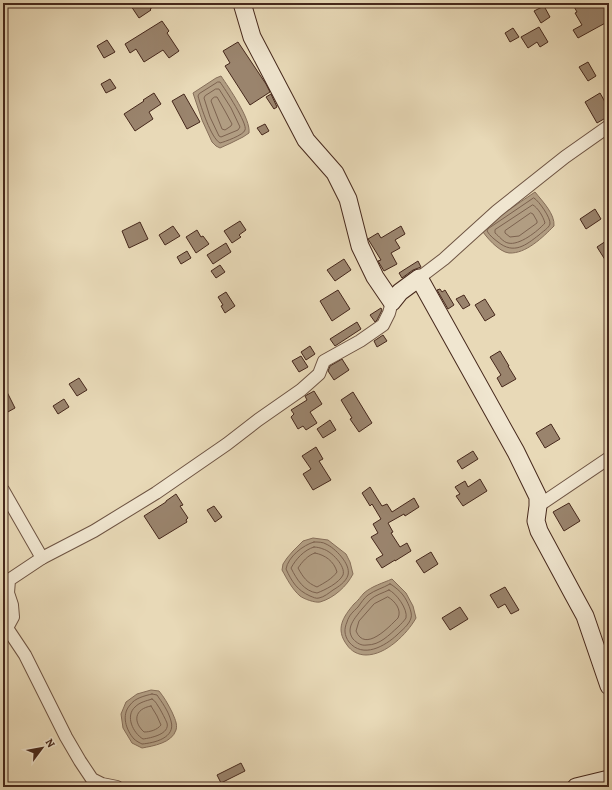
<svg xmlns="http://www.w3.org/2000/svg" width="612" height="790" viewBox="0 0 612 790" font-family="Alegreya,serif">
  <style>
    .water { fill: #b19d82; stroke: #866e59 }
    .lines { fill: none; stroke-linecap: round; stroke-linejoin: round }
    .shore { stroke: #7c624f; stroke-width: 1 }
    .building { fill: #9a846d; stroke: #46281c }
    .street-casing { stroke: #6e5443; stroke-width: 14 }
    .secondary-casing { stroke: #46281c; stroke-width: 19 }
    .street { stroke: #f0e6d0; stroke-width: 12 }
    .secondary { stroke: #f0e6d0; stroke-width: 17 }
  </style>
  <rect width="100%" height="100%" fill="#e8d9b7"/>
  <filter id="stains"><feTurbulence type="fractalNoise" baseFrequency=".005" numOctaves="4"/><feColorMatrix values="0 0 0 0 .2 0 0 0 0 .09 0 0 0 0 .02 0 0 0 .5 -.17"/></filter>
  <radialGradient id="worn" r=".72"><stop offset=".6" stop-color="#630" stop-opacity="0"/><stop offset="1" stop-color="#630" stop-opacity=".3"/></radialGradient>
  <g class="water">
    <path d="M221,76C229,88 251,119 249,133L243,137L231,143L220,148L216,146L212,142L202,120L193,93L216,78Z"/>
    <path d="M535,192C543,202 555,214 554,226C543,237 526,254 509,253C499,252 486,237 481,229Z"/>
    <path d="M313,538L328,540L346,554L350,562L353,574C347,586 334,598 320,602C315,603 304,599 300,596C292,589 287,579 282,570L283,564L287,558L293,551L303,541Z"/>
    <path d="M392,579L406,593L413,606L416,618C407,634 386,655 366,655C358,655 351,651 347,645C335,629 343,617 354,604C358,601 361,596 364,593C372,586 383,583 392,579Z"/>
    <path d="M151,690L159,691C164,697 168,704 172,712C174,717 178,724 176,730C172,743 153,746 142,748L132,743L123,728L121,714L126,702L137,694Z"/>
  </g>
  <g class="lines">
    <g class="shore">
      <path d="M218,82H220C225,89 248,124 245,130C244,135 224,142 220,143C211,138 201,107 198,96L199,94Z"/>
      <polygon points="216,89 219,89 231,108 240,127 238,130 221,137 219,136 210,117 204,98 205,96"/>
      <polygon points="215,97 217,97 225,111 232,124 231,126 225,130 222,129 211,101 212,99"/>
      <path d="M534,198C539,201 551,218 550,224C549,228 542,232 539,235C526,245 514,255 498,242C494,239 490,236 487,231L488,229Z"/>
      <path d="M533,205C538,208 543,216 545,223C538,231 519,246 508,243C503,242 499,236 495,233V230Z"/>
      <polygon points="531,213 533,214 537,221 537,223 519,236 510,237 505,233 505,231"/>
      <path d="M314,542C318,542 323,542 326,544C335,548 351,564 348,575C346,582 338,587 333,590C329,593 324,597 319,598C316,599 313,597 310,596C297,590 292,582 286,569C288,557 303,545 314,542Z"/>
      <path d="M314,547C317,547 321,548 323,549C331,551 346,566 343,575C339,583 325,590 317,593C304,591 297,580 291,568C296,559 304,550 314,547Z"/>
      <path d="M315,553C325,555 334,561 337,572C332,579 324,583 317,587C307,583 303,577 298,568C302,562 308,555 315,553Z"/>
      <path d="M390,584L392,585C396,588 400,591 403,595C407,600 413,613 411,618C409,625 402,630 397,635C385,646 363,659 349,642C344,635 344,629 347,622C349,615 353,612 358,607C361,603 364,598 368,595C375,590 383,588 390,584Z"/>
      <path d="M389,590C396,593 408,609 406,618C404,621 401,624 398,627C389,635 380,645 367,645C361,646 357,643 353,639C345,628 355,618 362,609C365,606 367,603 370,600C375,595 383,593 389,590Z"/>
      <path d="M388,597C395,601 402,610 398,618C389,627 365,653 356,631L359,621L374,604Z"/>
      <path d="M152,694L157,695L159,698C164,705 169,713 171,721C176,738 154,743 142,744C140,743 136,741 134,739C126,730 121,715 130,705C135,698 144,696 152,694Z"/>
      <path d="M152,699C156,701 157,705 160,709C162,713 165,718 167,723C170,734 151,738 143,739C133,733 125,716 135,707C140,702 146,701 152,699Z"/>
      <path d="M151,706L157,716L161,725C157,730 150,732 144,732C133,722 134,709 151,706Z"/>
    </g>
  </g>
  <g class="building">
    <polygon points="129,3 159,3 150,9 151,10 139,18"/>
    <polygon points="572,3 609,3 609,21 578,38 573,30 582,25 575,13 577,12"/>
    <polygon points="544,6 550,17 541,23 534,11"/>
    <polygon points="162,21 169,31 167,33 179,51 169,58 163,50 144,62 136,49 130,53 125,44"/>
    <polygon points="539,27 548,42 540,47 537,42 528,48 521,37"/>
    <polygon points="513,28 519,37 510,42 505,33"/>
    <polygon points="107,40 115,52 104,58 97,46"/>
    <polygon points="238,42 266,84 270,92 250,105 225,66 230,63 223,51"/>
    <polygon points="588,62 596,76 588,81 579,67"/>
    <polygon points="110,79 116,88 106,93 101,84"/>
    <polygon points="154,93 161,104 149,112 153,119 135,131 124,114 144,101 143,100"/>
    <polygon points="600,93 609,109 609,116 597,123 585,102"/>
    <polygon points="184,94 200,122 187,129 172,101"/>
    <polygon points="271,94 277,107 274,109 266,97"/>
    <polygon points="265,124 269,131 262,135 257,128"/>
    <polygon points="595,209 601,219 586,229 580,219"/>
    <polygon points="240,221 246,230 239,235 241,237 232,243 224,231"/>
    <polygon points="140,222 148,239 129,248 122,231"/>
    <polygon points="173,226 180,236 165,245 159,235"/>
    <polygon points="401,226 405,234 395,240 400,248 391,253 397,264 384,271 378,261 381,260 368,239 378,233 381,238"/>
    <polygon points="197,230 201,237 203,236 209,244 196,253 186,237"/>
    <polygon points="609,239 609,266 597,247"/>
    <polygon points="226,243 231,252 213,264 207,255"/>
    <polygon points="187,251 191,258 181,264 177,257"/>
    <polygon points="344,259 351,270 335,281 327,270"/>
    <polygon points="418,261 421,267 413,270 402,278 399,273"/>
    <polygon points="220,265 225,272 216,278 211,271"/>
    <polygon points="440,289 442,292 445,290 454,305 448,309 437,290"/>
    <polygon points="338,290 350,309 332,321 320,301"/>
    <polygon points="226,292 235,306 225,313 221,306 223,305 218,297"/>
    <polygon points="464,295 470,305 463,309 456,299"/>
    <polygon points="485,299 495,315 485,321 475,305"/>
    <polygon points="381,308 382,310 377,320 375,322 370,315"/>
    <polygon points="357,322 361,329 335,346 330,339"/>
    <polygon points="383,335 387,341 377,347 374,341"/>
    <polygon points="310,346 315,354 306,360 301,352"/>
    <polygon points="500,351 509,366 508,366 516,379 502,387 497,378 501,375 490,357"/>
    <polygon points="301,356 308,367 299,372 292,361"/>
    <polygon points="342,359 349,370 334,380 328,371 330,366"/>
    <polygon points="79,378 87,390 77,396 69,384"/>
    <polygon points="3,384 15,408 6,413 3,406"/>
    <polygon points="314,391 322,404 310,412 317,423 306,430 303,426 298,429 291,417 294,414 291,410 307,400 305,396"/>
    <polygon points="353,392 372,423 359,432 350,419 352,418 341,400"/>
    <polygon points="64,399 69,407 58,414 53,406"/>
    <polygon points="330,420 336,430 323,438 317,429"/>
    <polygon points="551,424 560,439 545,448 536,433"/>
    <polygon points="316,447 323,459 319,461 331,480 313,490 303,474 311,469 302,456"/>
    <polygon points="473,451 478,459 462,469 457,461"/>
    <polygon points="480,479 487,491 463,506 456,496 460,494 455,487 465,481 468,487"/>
    <polygon points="370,487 382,506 387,504 392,512 414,498 419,507 405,516 404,514 388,523 393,532 391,533 400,547 407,543 411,551 395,561 395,560 382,568 376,559 383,555 371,537 378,533 373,524 381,519 372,504 370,506 362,493"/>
    <polygon points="176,494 183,505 180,506 188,518 186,520 187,522 159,539 144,516 166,502 166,501"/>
    <polygon points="569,503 580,521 564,531 553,512"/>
    <polygon points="214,506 222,517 215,522 207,510"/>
    <polygon points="431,552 438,564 424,573 416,561"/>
    <polygon points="505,587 519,610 511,614 505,604 498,608 490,595"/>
    <polygon points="460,607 468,619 450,630 442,618"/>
    <polygon points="241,763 245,771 221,783 217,775"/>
  </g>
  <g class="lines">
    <defs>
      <g id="street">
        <polyline points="419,278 444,259 497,211 565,157 609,126"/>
        <polyline points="3,490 42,558"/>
        <polyline points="538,506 609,458"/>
        <polyline points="7,628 25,655 66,737 80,761 92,779 102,784 117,787"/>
        <polyline points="3,631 7,628 13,617 12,605 8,593 9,580 42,558 94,531 156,493 227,444 258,420 301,390 319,374 324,361 360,341 383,325 389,313 392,302"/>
      </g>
      <g id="secondary">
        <polyline points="242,3 252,37 306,140 335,173 348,199 360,246 375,277 392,302 400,292 419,278 516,452 538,497 538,506 536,521 539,531 573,594 585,616 609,686"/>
        <polyline points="576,787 609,779"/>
      </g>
    </defs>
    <use href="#street" class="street-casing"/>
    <use href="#secondary" class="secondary-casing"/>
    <use href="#street" class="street"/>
    <use href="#secondary" class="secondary"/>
  </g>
  <rect width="612" height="790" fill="none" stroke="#e8d9b7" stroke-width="16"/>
  <rect x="4" y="4" width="604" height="782" fill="none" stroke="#46281c" stroke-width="2"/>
  <rect x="8" y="8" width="596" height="774" fill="none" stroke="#46281c"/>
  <g transform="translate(42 748) rotate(58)" stroke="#f0e6d0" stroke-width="3" paint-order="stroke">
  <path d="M0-3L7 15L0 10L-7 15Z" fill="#46281c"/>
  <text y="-6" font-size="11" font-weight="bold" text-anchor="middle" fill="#46281c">N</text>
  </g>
  <rect width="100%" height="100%" filter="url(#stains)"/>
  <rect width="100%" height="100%" fill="url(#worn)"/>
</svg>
